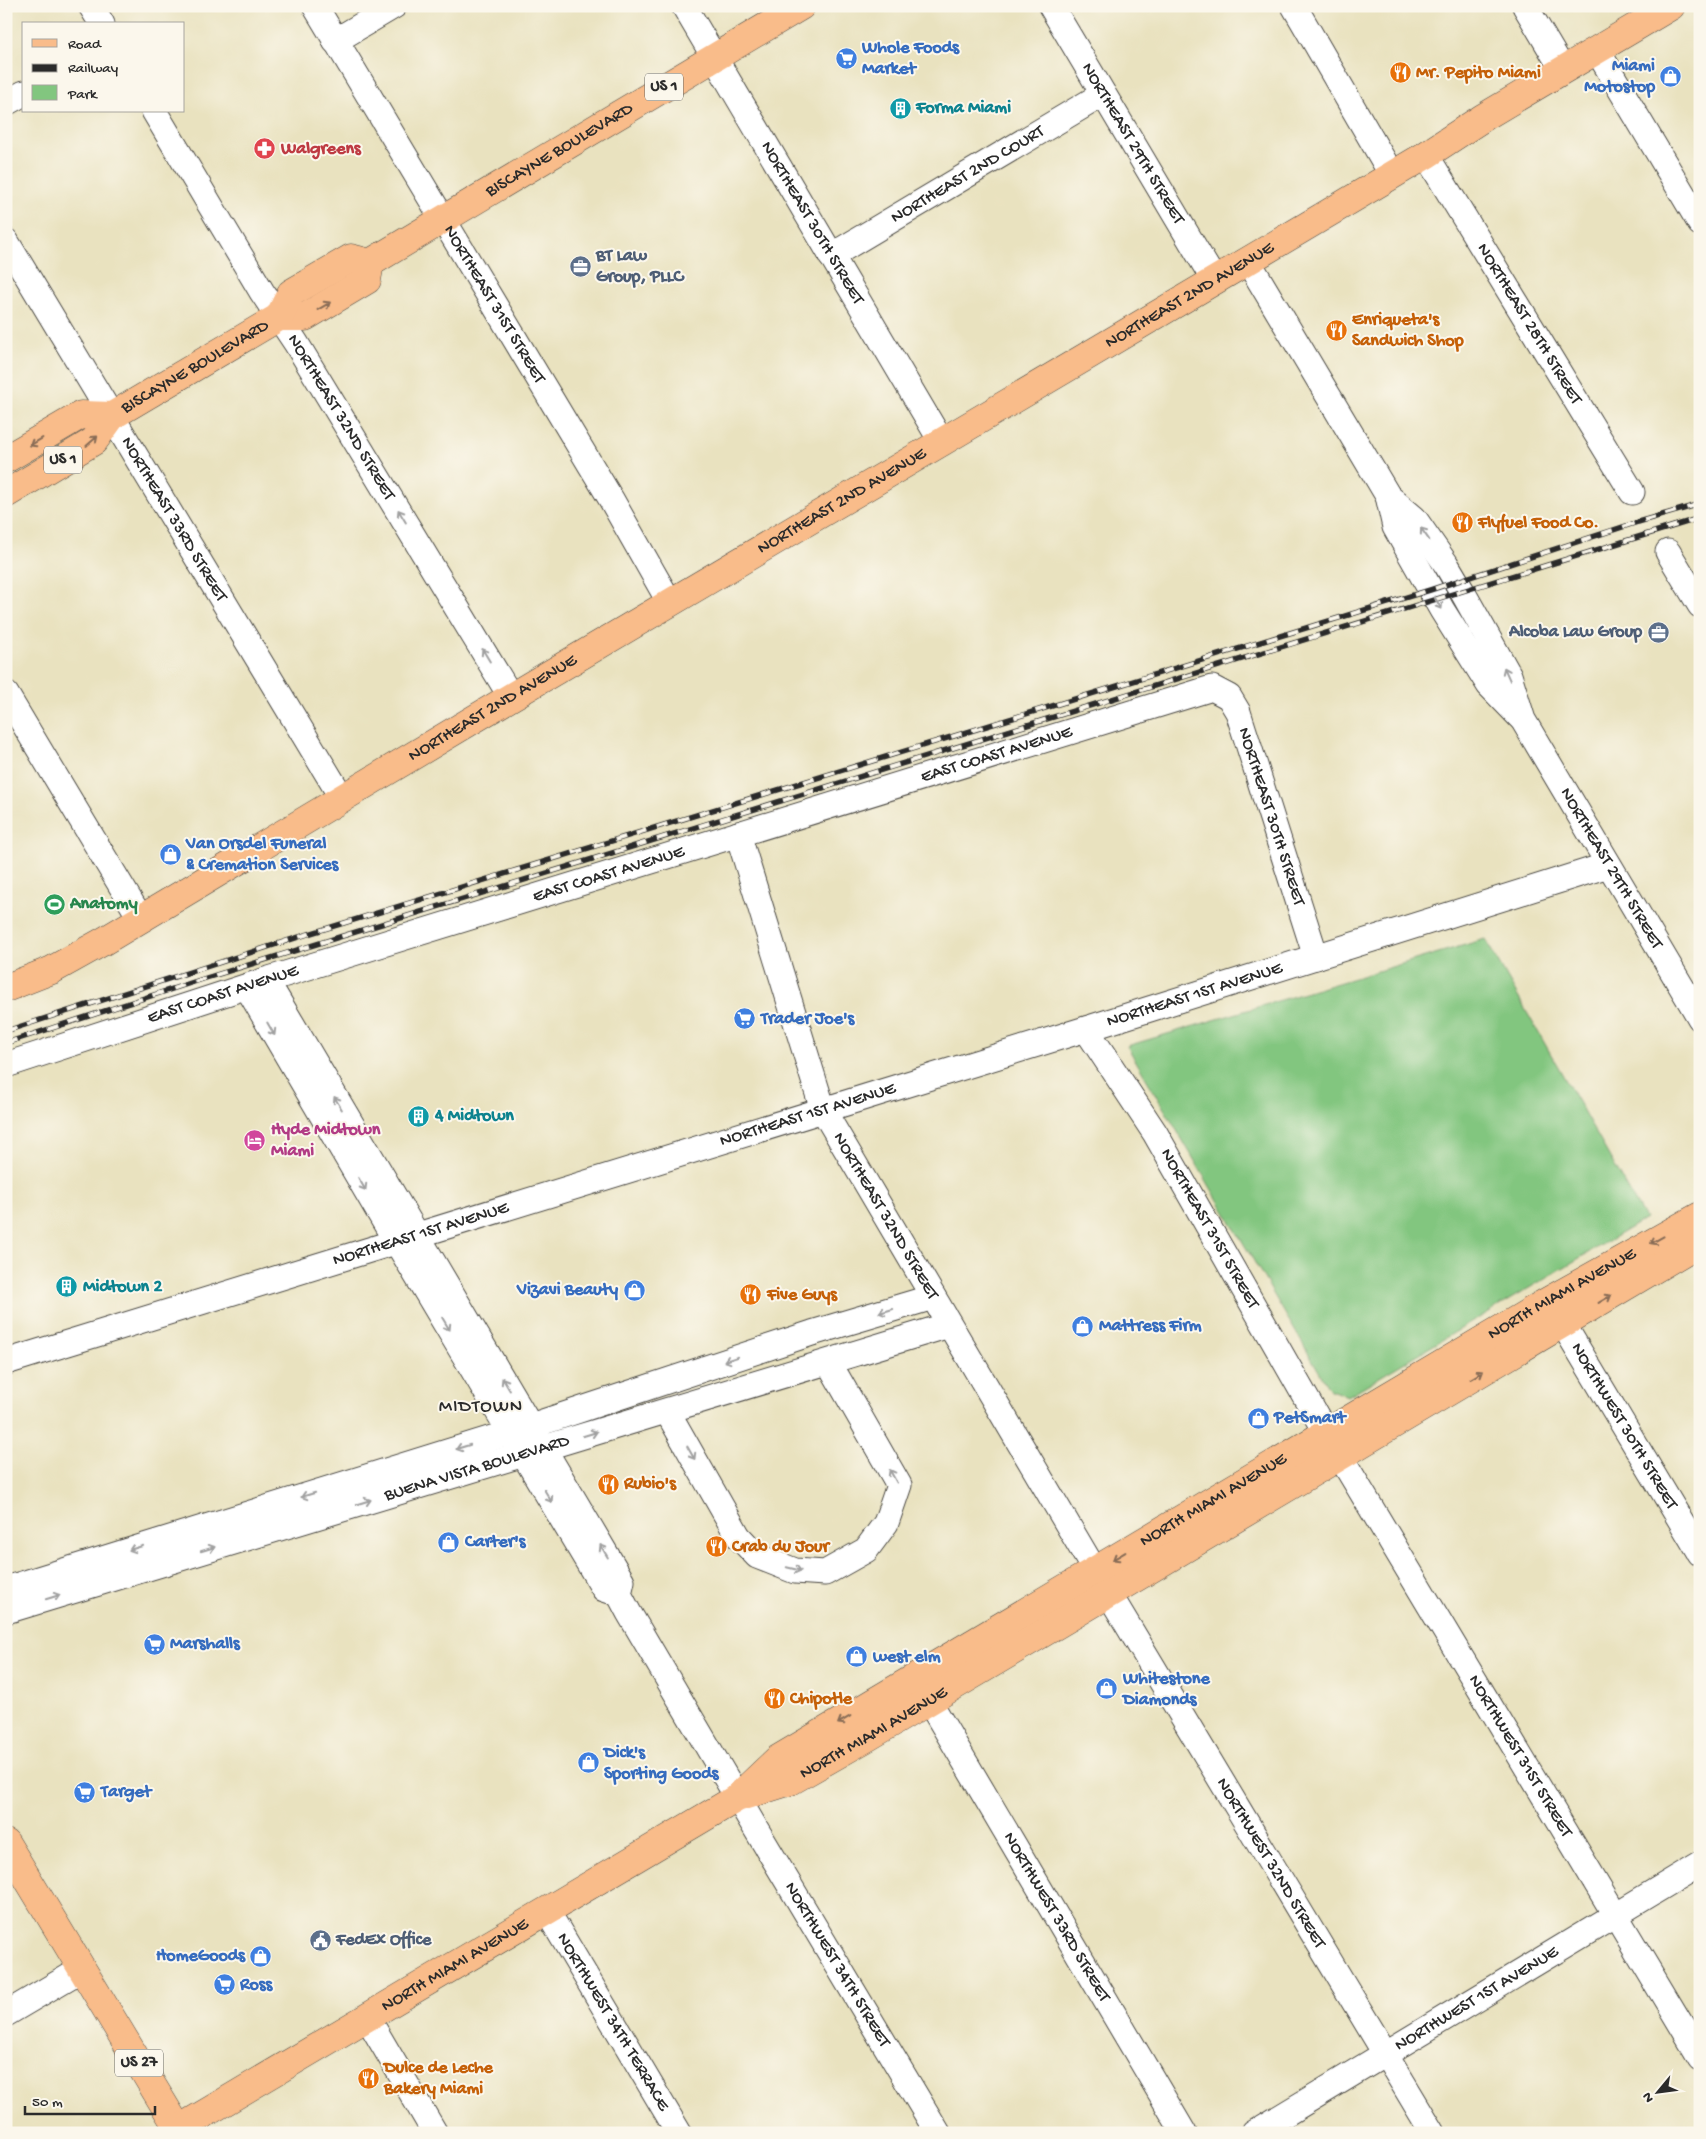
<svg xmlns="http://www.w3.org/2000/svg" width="1706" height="2139" viewBox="0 0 1706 2139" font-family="'Gochi Hand',sans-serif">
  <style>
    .green { fill: #82c67f; stroke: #567855 }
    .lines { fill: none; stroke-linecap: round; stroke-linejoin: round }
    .minor-casing { stroke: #484641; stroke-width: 27 }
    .major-casing { stroke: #484641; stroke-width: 29 }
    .minor { stroke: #fff; stroke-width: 25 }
    .major { stroke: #f9bc8a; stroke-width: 28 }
    .rail-casing { stroke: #2b2b2b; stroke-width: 5.5 }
    .rail { stroke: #fbf7ec; stroke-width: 4; stroke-dasharray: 11; stroke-linecap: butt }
    .oneway { stroke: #886c56 }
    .oneway2 { stroke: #a0a0a0 }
    .labels { text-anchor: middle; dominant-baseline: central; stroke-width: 4; stroke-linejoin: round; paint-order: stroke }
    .shield { fill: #fbf7ec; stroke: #696865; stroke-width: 1 }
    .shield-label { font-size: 16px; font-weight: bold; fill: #2b2b2b }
    .shop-label { font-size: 18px; font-weight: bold; fill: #366cbe; stroke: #fbf7ec; text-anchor: start }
    .food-label { font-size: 18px; font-weight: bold; fill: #c56008; stroke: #fbf7ec; text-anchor: start }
    .culture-label { font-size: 18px; font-weight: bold; fill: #0d838f; stroke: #fbf7ec; text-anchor: start }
    .street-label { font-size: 18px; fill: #2b2b2b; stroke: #fbf7ec }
    .health-label { font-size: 18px; font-weight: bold; fill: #be3a42; stroke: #fbf7ec; text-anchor: start }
    .service-label { font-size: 18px; font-weight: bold; fill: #4e5e75; stroke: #fbf7ec; text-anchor: start }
    .leisure-label { font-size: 18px; font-weight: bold; fill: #27864d; stroke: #fbf7ec; text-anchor: start }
    .hotel-label { font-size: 18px; font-weight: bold; fill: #b23c85; stroke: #fbf7ec; text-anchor: start }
    .neighbourhood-label { font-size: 19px; letter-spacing: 1px; fill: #2b2b2b; stroke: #fbf7ec }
  </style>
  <rect width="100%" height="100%" fill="#fbf7ec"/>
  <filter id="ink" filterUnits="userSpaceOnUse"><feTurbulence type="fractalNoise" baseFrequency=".02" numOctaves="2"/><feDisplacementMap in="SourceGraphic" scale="10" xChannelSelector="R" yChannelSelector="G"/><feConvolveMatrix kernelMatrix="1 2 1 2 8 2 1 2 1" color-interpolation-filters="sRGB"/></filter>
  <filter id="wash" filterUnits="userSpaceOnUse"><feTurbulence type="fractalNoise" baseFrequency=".0096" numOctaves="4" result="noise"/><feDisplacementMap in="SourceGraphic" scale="20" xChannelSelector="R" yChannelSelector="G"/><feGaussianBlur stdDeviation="1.12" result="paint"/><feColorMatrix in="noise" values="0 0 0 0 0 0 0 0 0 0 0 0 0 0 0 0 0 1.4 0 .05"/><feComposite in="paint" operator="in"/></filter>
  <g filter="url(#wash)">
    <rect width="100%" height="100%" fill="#e9e2bf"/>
    <polygon class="green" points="1485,939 1645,1219 1348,1396 1330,1390 1127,1046"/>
  </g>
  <g filter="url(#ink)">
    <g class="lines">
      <defs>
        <g id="minor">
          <polyline points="91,6 102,24"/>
          <path id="s1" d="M315,6L611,499L670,603"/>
          <path id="s2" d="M684,6L941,441"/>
          <path id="s3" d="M1051,6L1214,280"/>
          <polyline points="1294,6 1392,175"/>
          <polyline points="1525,6 1563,70"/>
          <polyline points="335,41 394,6"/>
          <polyline points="1597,50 1700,223"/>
          <polyline points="6,103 24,93"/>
          <path id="s4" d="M154,111L262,292L296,343L511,697"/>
          <path id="s5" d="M1426,155L1632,492"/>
          <path id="s6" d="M6,241L342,798"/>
          <path id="s7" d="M831,256L1103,94"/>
          <path id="s8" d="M1248,261L1388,496L1414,518L1446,564L1462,591L1509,675L1523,720L1700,1018"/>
          <polyline points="1388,496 1395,527 1442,610 1489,685 1520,717"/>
          <polyline points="1668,552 1700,605"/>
          <polyline points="6,694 141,919"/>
          <path id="s9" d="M738,834L823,1110L1095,1571"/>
          <path id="s10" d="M266,980L622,1581L619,1594L629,1613L753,1824L938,2133"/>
          <polyline points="247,987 387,1226 604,1589 619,1594"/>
          <path id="s11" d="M1086,1029L1155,1133L1326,1433"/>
          <path id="s12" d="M6,1065L266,980L1212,688L1229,697L1238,712L1316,957"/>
          <path id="s13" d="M1563,1324L1700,1553"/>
          <path id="s14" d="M6,1362L1086,1029L1608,865"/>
          <polyline points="667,1411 738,1536 757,1556 795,1571 825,1573 866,1550 886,1523 899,1485 829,1363"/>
          <path id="s15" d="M1340,1456L1700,2056"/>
          <polyline points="6,1589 531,1426 812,1333 933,1297"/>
          <path id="s16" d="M1109,1594L1433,2133"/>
          <path id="s17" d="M6,1611L949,1325"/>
          <path id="s18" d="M929,1701L1184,2133"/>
          <path id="s19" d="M547,1911L679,2133"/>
          <polyline points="6,2014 82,1969"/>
          <polyline points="367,2017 435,2133"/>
          <path id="s20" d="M1254,2133L1700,1864"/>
        </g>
        <g id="major">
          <polyline points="279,317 305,317 367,280 370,263"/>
          <polyline points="6,459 81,415 112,416"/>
          <path id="s21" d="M6,494L94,441L112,416L279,317L291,293L351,258L370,263L801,6"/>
          <path id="s22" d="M6,988L52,970L104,941L511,697L1295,233L1426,155L1484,117L1671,6"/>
          <path id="s23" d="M742,1793L778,1759L1548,1301L1700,1216"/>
          <polyline points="6,1843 181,2133"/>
          <path id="s24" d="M172,2133L737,1798L791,1781L870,1736L1700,1242"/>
        </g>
      </defs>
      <use href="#minor" class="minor-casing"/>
      <use href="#major" class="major-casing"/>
      <use href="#minor" class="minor"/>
      <use href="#major" class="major"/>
      <defs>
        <g id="rail">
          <polyline points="6,1031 305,935 1430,590 1638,522 1700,504"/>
          <polyline points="6,1043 206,978 1700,518"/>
        </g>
      </defs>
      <use href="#rail" class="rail-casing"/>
      <use href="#rail" class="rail"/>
    </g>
    <defs><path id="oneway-shaft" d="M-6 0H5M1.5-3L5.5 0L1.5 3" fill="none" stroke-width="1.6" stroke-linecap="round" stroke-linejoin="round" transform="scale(1.25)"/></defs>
    <g class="oneway">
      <use href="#oneway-shaft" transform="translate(324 306) rotate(-31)"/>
      <use href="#oneway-shaft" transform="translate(92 441) rotate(-41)"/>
      <use href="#oneway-shaft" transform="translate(36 442) rotate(149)"/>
      <use href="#oneway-shaft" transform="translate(1657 1240) rotate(151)"/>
      <use href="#oneway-shaft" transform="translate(1605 1299) rotate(-31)"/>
      <use href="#oneway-shaft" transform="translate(1477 1375) rotate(-31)"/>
      <use href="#oneway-shaft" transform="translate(1119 1556) rotate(149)"/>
      <use href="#oneway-shaft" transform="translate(844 1720) rotate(149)"/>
    </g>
    <g class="oneway2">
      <use href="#oneway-shaft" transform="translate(402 516) rotate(-121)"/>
      <use href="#oneway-shaft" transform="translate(1425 534) rotate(-125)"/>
      <use href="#oneway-shaft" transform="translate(1438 603) rotate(60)"/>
      <use href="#oneway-shaft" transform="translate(486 655) rotate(-121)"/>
      <use href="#oneway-shaft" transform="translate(1507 674) rotate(-114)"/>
      <use href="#oneway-shaft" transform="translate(271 1029) rotate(60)"/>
      <use href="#oneway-shaft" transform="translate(338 1103) rotate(-121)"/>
      <use href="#oneway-shaft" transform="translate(362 1184) rotate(60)"/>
      <use href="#oneway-shaft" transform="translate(886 1311) rotate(164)"/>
      <use href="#oneway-shaft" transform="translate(446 1324) rotate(59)"/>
      <use href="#oneway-shaft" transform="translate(731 1359) rotate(162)"/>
      <use href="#oneway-shaft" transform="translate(506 1384) rotate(-121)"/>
      <use href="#oneway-shaft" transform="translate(590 1434) rotate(-17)"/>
      <use href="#oneway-shaft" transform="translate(463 1447) rotate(163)"/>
      <use href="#oneway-shaft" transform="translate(691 1453) rotate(60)"/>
      <use href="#oneway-shaft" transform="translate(893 1476) rotate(-119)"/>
      <use href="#oneway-shaft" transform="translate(308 1495) rotate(163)"/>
      <use href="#oneway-shaft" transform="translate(548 1496) rotate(59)"/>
      <use href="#oneway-shaft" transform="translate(364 1502) rotate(-17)"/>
      <use href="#oneway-shaft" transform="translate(136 1548) rotate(163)"/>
      <use href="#oneway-shaft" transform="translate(208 1549) rotate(-17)"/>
      <use href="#oneway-shaft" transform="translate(604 1551) rotate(-121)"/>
      <use href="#oneway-shaft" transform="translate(794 1569) rotate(14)"/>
      <use href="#oneway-shaft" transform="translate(53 1597) rotate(-17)"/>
    </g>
  </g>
  <defs>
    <symbol id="supermarket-disc" viewBox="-11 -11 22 22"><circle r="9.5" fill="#3f7fe0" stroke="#fbf7ec"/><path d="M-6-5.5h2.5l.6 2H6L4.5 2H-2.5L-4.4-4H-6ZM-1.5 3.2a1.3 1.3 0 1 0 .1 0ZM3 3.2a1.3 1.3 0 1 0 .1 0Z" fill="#fff"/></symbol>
    <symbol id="restaurant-disc" viewBox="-11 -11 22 22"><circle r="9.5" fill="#e8710a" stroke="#fbf7ec"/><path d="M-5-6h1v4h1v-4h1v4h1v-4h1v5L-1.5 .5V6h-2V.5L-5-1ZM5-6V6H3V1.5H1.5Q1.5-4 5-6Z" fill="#fff"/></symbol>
    <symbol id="shop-disc" viewBox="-11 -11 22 22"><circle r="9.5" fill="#3f7fe0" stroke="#fbf7ec"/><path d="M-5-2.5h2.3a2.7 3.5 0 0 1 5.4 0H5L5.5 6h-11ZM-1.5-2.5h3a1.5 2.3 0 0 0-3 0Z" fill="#fff"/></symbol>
    <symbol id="building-disc" viewBox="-11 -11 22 22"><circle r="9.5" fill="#0f9aa8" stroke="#fbf7ec"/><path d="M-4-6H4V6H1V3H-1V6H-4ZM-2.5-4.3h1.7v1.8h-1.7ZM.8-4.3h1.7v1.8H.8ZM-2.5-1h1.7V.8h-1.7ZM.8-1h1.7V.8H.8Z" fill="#fff"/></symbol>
    <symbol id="pharmacy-disc" viewBox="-11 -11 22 22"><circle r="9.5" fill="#e0444e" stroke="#fbf7ec"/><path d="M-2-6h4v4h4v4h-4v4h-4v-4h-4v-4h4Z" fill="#fff"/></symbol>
    <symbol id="office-disc" viewBox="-11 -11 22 22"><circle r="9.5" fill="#5c6f8a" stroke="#fbf7ec"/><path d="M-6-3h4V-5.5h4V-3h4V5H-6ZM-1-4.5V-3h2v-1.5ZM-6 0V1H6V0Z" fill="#fff"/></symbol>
    <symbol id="stadium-disc" viewBox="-11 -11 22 22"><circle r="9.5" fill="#2e9e5b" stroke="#fbf7ec"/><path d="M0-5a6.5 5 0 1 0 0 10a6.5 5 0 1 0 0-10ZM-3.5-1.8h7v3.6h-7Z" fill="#fff"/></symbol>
    <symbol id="hotel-disc" viewBox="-11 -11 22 22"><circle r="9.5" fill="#d1479c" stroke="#fbf7ec"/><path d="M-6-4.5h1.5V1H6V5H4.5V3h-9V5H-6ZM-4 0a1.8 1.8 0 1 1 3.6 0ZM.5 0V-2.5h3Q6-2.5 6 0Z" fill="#fff"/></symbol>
    <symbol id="civic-disc" viewBox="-11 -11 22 22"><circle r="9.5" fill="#5c6f8a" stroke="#fbf7ec"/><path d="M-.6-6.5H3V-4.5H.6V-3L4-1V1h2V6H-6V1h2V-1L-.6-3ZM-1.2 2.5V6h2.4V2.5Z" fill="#fff"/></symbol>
  </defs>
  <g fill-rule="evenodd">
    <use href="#supermarket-disc" x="834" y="46" width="25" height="25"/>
    <use href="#restaurant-disc" x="1388" y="60" width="25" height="25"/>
    <use href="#shop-disc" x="1658" y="64" width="25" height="25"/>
    <use href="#building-disc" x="888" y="96" width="25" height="25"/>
    <use href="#pharmacy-disc" x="252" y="136" width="25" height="25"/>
    <use href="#office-disc" x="568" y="254" width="25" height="25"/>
    <use href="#restaurant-disc" x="1324" y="318" width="25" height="25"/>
    <use href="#restaurant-disc" x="1450" y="510" width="25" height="25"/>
    <use href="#office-disc" x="1646" y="620" width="25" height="25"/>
    <use href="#shop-disc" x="158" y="842" width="25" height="25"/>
    <use href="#stadium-disc" x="42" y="892" width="25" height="25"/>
    <use href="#supermarket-disc" x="732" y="1006" width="25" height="25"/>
    <use href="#building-disc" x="406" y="1104" width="25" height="25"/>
    <use href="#hotel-disc" x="242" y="1128" width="25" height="25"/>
    <use href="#building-disc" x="54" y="1274" width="25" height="25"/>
    <use href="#shop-disc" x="622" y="1278" width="25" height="25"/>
    <use href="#restaurant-disc" x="738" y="1282" width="25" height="25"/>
    <use href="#shop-disc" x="1070" y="1314" width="25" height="25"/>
    <use href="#shop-disc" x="1246" y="1406" width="25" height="25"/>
    <use href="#restaurant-disc" x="596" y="1472" width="25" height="25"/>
    <use href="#shop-disc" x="436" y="1530" width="25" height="25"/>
    <use href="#restaurant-disc" x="704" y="1534" width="25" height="25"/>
    <use href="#supermarket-disc" x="142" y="1632" width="25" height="25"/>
    <use href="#shop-disc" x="844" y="1644" width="25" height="25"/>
    <use href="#shop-disc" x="1094" y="1676" width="25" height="25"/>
    <use href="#restaurant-disc" x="762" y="1686" width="25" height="25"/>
    <use href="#shop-disc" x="576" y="1750" width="25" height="25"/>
    <use href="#supermarket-disc" x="72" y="1780" width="25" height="25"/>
    <use href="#civic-disc" x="308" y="1928" width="25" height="25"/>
    <use href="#shop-disc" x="248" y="1944" width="25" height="25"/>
    <use href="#supermarket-disc" x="212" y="1972" width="25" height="25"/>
    <use href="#restaurant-disc" x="356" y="2066" width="25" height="25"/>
  </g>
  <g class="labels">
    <g class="shield">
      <rect x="645" y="73.5" width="38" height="27" rx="4"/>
      <rect x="44" y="446.5" width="38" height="27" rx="4"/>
      <rect x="115" y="2049.5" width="48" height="27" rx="4"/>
    </g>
    <g class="shield-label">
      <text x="664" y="87">US 1</text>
      <text x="63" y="460">US 1</text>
      <text x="139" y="2063">US 27</text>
    </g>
    <g class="shop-label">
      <text x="862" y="48">Whole Foods<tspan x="862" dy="21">Market</tspan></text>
      <text x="1655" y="66" text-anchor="end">Miami<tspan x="1655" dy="21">Motostop</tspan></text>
      <text x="186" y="844">Van Orsdel Funeral<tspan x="186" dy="21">&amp; Cremation Services</tspan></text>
      <text x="761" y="1019">Trader Joe's</text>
      <text x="618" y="1290" text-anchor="end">Vizavi Beauty</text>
      <text x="1099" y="1326">Mattress Firm</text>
      <text x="1274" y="1418">PetSmart</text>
      <text x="465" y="1542">Carter's</text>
      <text x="170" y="1644">Marshalls</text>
      <text x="873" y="1657">west elm</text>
      <text x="1123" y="1679">Whitestone<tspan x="1123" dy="21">Diamonds</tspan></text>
      <text x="604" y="1753">Dick's<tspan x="604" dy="21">Sporting Goods</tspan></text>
      <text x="101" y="1792">Target</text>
      <text x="245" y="1956" text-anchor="end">HomeGoods</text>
      <text x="240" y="1985">Ross</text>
    </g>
    <g class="food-label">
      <text x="1416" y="73">Mr. Pepito Miami</text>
      <text x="1352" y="320">Enriqueta's<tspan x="1352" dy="21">Sandwich Shop</tspan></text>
      <text x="1478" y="523">Flyfuel Food Co.</text>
      <text x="767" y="1295">Five Guys</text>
      <text x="624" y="1484">Rubio's</text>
      <text x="732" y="1547">Crab du Jour</text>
      <text x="790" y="1699">Chipotle</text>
      <text x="384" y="2068">Dulce de Leche<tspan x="384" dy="21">Bakery Miami</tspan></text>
    </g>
    <g class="culture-label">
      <text x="916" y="108">Forma Miami</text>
      <text x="435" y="1116">4 Midtown</text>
      <text x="83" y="1287">Midtown 2</text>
    </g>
    <g class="street-label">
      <text stroke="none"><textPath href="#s3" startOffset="160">NORTHEAST 29TH STREET</textPath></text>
      <text stroke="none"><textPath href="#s21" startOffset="664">BISCAYNE BOULEVARD</textPath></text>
      <text stroke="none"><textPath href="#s7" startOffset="159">NORTHEAST 2ND COURT</textPath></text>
      <text stroke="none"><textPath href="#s2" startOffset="252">NORTHEAST 30TH STREET</textPath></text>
      <text stroke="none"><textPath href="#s22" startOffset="1372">NORTHEAST 2ND AVENUE</textPath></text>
      <text stroke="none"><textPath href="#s1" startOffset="348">NORTHEAST 31ST STREET</textPath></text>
      <text stroke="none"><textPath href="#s5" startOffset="198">NORTHEAST 28TH STREET</textPath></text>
      <text stroke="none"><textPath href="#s21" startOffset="230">BISCAYNE BOULEVARD</textPath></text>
      <text stroke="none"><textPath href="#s4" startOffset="359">NORTHEAST 32ND STREET</textPath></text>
      <text stroke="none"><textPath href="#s22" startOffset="968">NORTHEAST 2ND AVENUE</textPath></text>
      <text stroke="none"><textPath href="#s6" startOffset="325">NORTHEAST 33RD STREET</textPath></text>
      <text stroke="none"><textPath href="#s22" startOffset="562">NORTHEAST 2ND AVENUE</textPath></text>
      <text stroke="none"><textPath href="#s12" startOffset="1038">EAST COAST AVENUE</textPath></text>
      <text stroke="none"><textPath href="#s12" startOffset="1410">NORTHEAST 30TH STREET</textPath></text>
      <text stroke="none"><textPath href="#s8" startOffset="711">NORTHEAST 29TH STREET</textPath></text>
      <text stroke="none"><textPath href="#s12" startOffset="632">EAST COAST AVENUE</textPath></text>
      <text stroke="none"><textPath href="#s12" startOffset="228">EAST COAST AVENUE</textPath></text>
      <text stroke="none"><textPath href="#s14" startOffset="1244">NORTHEAST 1ST AVENUE</textPath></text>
      <text stroke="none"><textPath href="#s14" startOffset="839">NORTHEAST 1ST AVENUE</textPath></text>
      <text stroke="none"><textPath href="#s9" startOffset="412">NORTHEAST 32ND STREET</textPath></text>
      <text stroke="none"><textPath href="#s11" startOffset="235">NORTHEAST 31ST STREET</textPath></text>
      <text stroke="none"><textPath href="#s14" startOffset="434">NORTHEAST 1ST AVENUE</textPath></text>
      <text stroke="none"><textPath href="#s23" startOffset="961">NORTH MIAMI AVENUE</textPath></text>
      <text stroke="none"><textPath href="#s13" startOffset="119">NORTHWEST 30TH STREET</textPath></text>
      <text stroke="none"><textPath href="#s17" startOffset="492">BUENA VISTA BOULEVARD</textPath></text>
      <text stroke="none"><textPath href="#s23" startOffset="556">NORTH MIAMI AVENUE</textPath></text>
      <text stroke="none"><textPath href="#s24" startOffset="809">NORTH MIAMI AVENUE</textPath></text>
      <text stroke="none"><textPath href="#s15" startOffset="350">NORTHWEST 31ST STREET</textPath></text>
      <text stroke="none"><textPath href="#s16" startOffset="314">NORTHWEST 32ND STREET</textPath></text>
      <text stroke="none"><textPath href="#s18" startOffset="251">NORTHWEST 33RD STREET</textPath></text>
      <text stroke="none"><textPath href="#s24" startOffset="329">NORTH MIAMI AVENUE</textPath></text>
      <text stroke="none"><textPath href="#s10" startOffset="1142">NORTHWEST 34TH STREET</textPath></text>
      <text stroke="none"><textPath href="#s20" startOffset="260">NORTHWEST 1ST AVENUE</textPath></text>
      <text stroke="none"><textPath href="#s19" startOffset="129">NORTHWEST 34TH TERRACE</textPath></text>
    </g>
    <g class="health-label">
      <text x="281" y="149">Walgreens</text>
    </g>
    <g class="service-label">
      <text x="596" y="256">BT Law<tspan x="596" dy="21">Group, PLLC</tspan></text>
      <text x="1642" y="632" text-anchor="end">Alcoba Law Group</text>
      <text x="336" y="1940">FedEx Office</text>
    </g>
    <g class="leisure-label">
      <text x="70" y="904">Anatomy</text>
    </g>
    <g class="hotel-label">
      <text x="271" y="1130">Hyde Midtown<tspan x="271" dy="21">Miami</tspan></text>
    </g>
    <g class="neighbourhood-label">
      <text x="481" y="1407">MIDTOWN</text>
    </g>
  </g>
  <rect width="1706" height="2139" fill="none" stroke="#fbf7ec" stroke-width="25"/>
  <rect x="22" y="22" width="162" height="90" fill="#fbf7ec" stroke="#a8a59f"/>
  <rect x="32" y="39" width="25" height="8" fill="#f9bc8a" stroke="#a8a59f"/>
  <text x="68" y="48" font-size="15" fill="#2b2b2b">Road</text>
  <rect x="32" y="64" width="25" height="8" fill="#2b2b2b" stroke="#a8a59f"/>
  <text x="68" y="72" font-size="15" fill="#2b2b2b">Railway</text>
  <rect x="32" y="85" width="25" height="15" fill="#82c67f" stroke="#a8a59f"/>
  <text x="68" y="98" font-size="15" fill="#2b2b2b">Park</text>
  <g transform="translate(1658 2092) rotate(241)" stroke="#fbf7ec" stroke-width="4" paint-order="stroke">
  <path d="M0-4L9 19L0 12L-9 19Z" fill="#2b2b2b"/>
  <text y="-8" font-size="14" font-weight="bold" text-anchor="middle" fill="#2b2b2b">N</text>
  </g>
  <path d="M25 2106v8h130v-8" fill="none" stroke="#2b2b2b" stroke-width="2.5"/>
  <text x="32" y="2106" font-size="15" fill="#2b2b2b" stroke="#fbf7ec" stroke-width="4" paint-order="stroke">50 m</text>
</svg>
